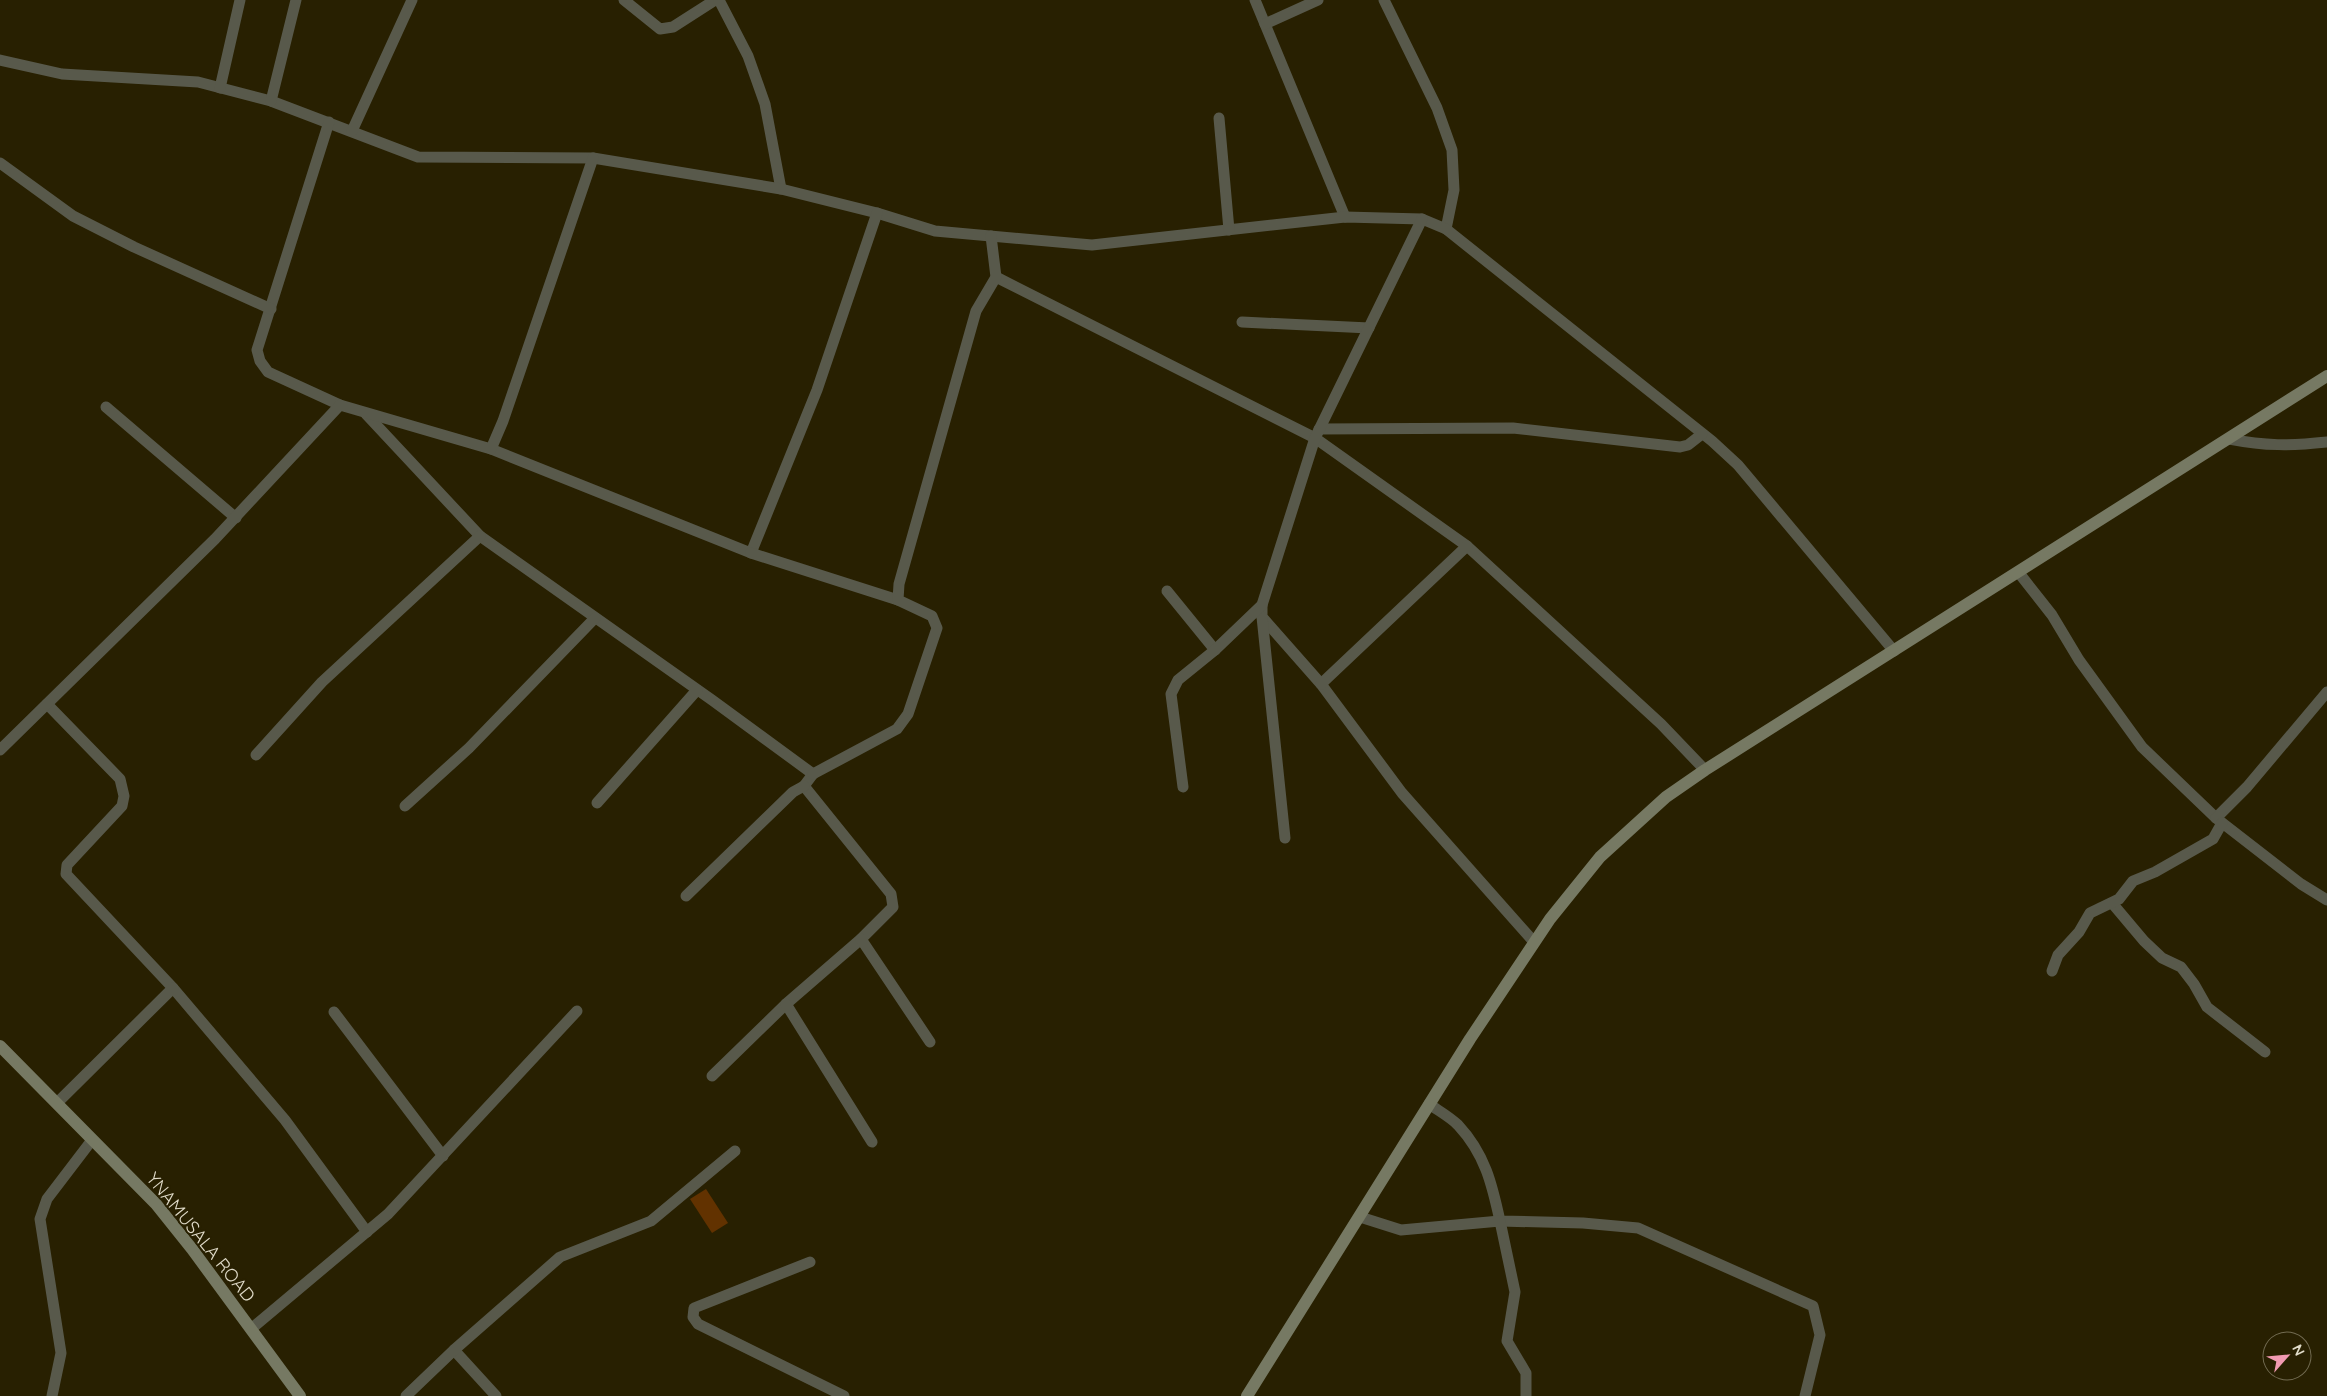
<svg xmlns="http://www.w3.org/2000/svg" width="2327" height="1396" viewBox="0 0 2327 1396" font-family="Quicksand,sans-serif">
  <style>
    .green { fill: #623200 }
    .lines { fill: none; stroke-linecap: round; stroke-linejoin: round }
    .minor { stroke: #58594b; stroke-width: 11 }
    .secondary { stroke: #767963; stroke-width: 12 }
    .labels { text-anchor: middle; dominant-baseline: central; stroke-width: 4; stroke-linejoin: round; paint-order: stroke }
    .street-label { font-size: 18px; fill: #e0dbc9; stroke: #282001 }
  </style>
  <rect width="100%" height="100%" fill="#282001"/>
  <polygon class="green" points="706,1189 728,1223 712,1233 690,1199"/>
  <g class="lines">
    <g class="minor">
      <polyline points="624,0 660,29 673,27 715,0"/>
      <polyline points="719,0 748,56 765,104 781,189"/>
      <polyline points="1255,0 1345,217"/>
      <polyline points="1384,0 1437,108 1452,150 1454,190 1446,229"/>
      <polyline points="1265,24 1318,0"/>
      <polyline points="0,60 62,74 198,82 271,101 418,157 593,158 781,189 877,213 935,231 1092,245 1345,217 1422,219 1446,229 1712,441 1738,465 1894,651"/>
      <polyline points="220,88 240,0"/>
      <polyline points="271,101 296,0"/>
      <polyline points="1219,118 1229,230"/>
      <polyline points="329,122 257,350 260,361 268,372 340,405"/>
      <polyline points="352,131 412,0"/>
      <polyline points="0,163 73,216 134,247 271,309"/>
      <polyline points="996,277 1315,438 1467,546 1661,724 1705,770"/>
      <polyline points="1242,322 1369,328"/>
      <polyline points="106,407 236,518"/>
      <polyline points="366,414 480,536 712,700 813,774 804,786 891,894 893,907 861,939 786,1004 712,1076"/>
      <polyline points="1319,429 1513,428 1680,447 1688,445 1702,434"/>
      <path d="M2229,439C2266,446 2290,446 2327,442"/>
      <polyline points="491,449 751,553 817,390 877,213"/>
      <polyline points="751,553 898,600"/>
      <polyline points="2019,573 2052,615 2079,660 2142,747 2216,818 2301,884 2327,900"/>
      <polyline points="1167,591 1215,650"/>
      <polyline points="1262,605 1262,617 1321,684 1402,793 1534,942"/>
      <polyline points="1262,617 1285,838"/>
      <polyline points="1321,684 1467,546"/>
      <polyline points="47,704 120,779 124,796 122,806 67,865 66,874 173,988 285,1120 367,1232"/>
      <polyline points="0,750 215,539 340,405 491,449 503,421 593,158"/>
      <polyline points="256,755 322,682 480,536"/>
      <polyline points="813,774 897,729 908,714 937,628 932,616 898,600 899,584 976,311 996,277 991,236"/>
      <polyline points="1183,787 1171,694 1178,680 1215,650 1262,605 1315,438 1422,219"/>
      <polyline points="597,803 697,690"/>
      <polyline points="405,806 469,748 595,618"/>
      <polyline points="2216,818 2247,787 2327,692"/>
      <polyline points="686,896 793,792 804,786"/>
      <polyline points="2112,903 2144,941 2162,958 2181,967 2194,984 2207,1007 2265,1052"/>
      <polyline points="861,939 930,1042"/>
      <polyline points="2052,971 2058,955 2079,932 2090,913 2119,899 2133,881 2155,872 2213,839 2222,823"/>
      <polyline points="786,1004 872,1142"/>
      <polyline points="334,1012 443,1156"/>
      <polyline points="57,1103 173,988"/>
      <path d="M1429,1104C1439,1111 1450,1117 1458,1125C1485,1154 1492,1184 1500,1221L1583,1223L1638,1228L1813,1306L1820,1335L1805,1396"/>
      <polyline points="1360,1217 1401,1230 1500,1221 1515,1292 1507,1341 1526,1373 1526,1396"/>
      <polyline points="810,1262 694,1308 693,1317 698,1324 844,1396"/>
      <polyline points="251,1329 388,1214 577,1011"/>
      <polyline points="454,1350 496,1396"/>
      <polyline points="52,1396 61,1353 40,1219 47,1199 92,1140"/>
      <polyline points="406,1396 454,1350 560,1257 651,1221 735,1151"/>
    </g>
    <g class="secondary">
      <polyline points="0,1046 156,1204 192,1249 300,1396"/>
      <polyline points="1247,1396 1470,1039 1550,919 1600,857 1666,797 1705,770 2327,376"/>
    </g>
  </g>
  <g class="labels">
    <g class="street-label">
      <text transform="translate(201 1237) rotate(51)">YNAMUSALA ROAD</text>
    </g>
  </g>
  <g transform="translate(2287 1356) rotate(63)"><circle r="24" fill="#282001" stroke="#726b51"/>
  <path d="M0-4L9 19L0 12L-9 19Z" fill="#f19ab1"/>
  <text y="-8" font-size="14" font-weight="bold" text-anchor="middle" fill="#e0dbc9">N</text>
  </g>
</svg>
